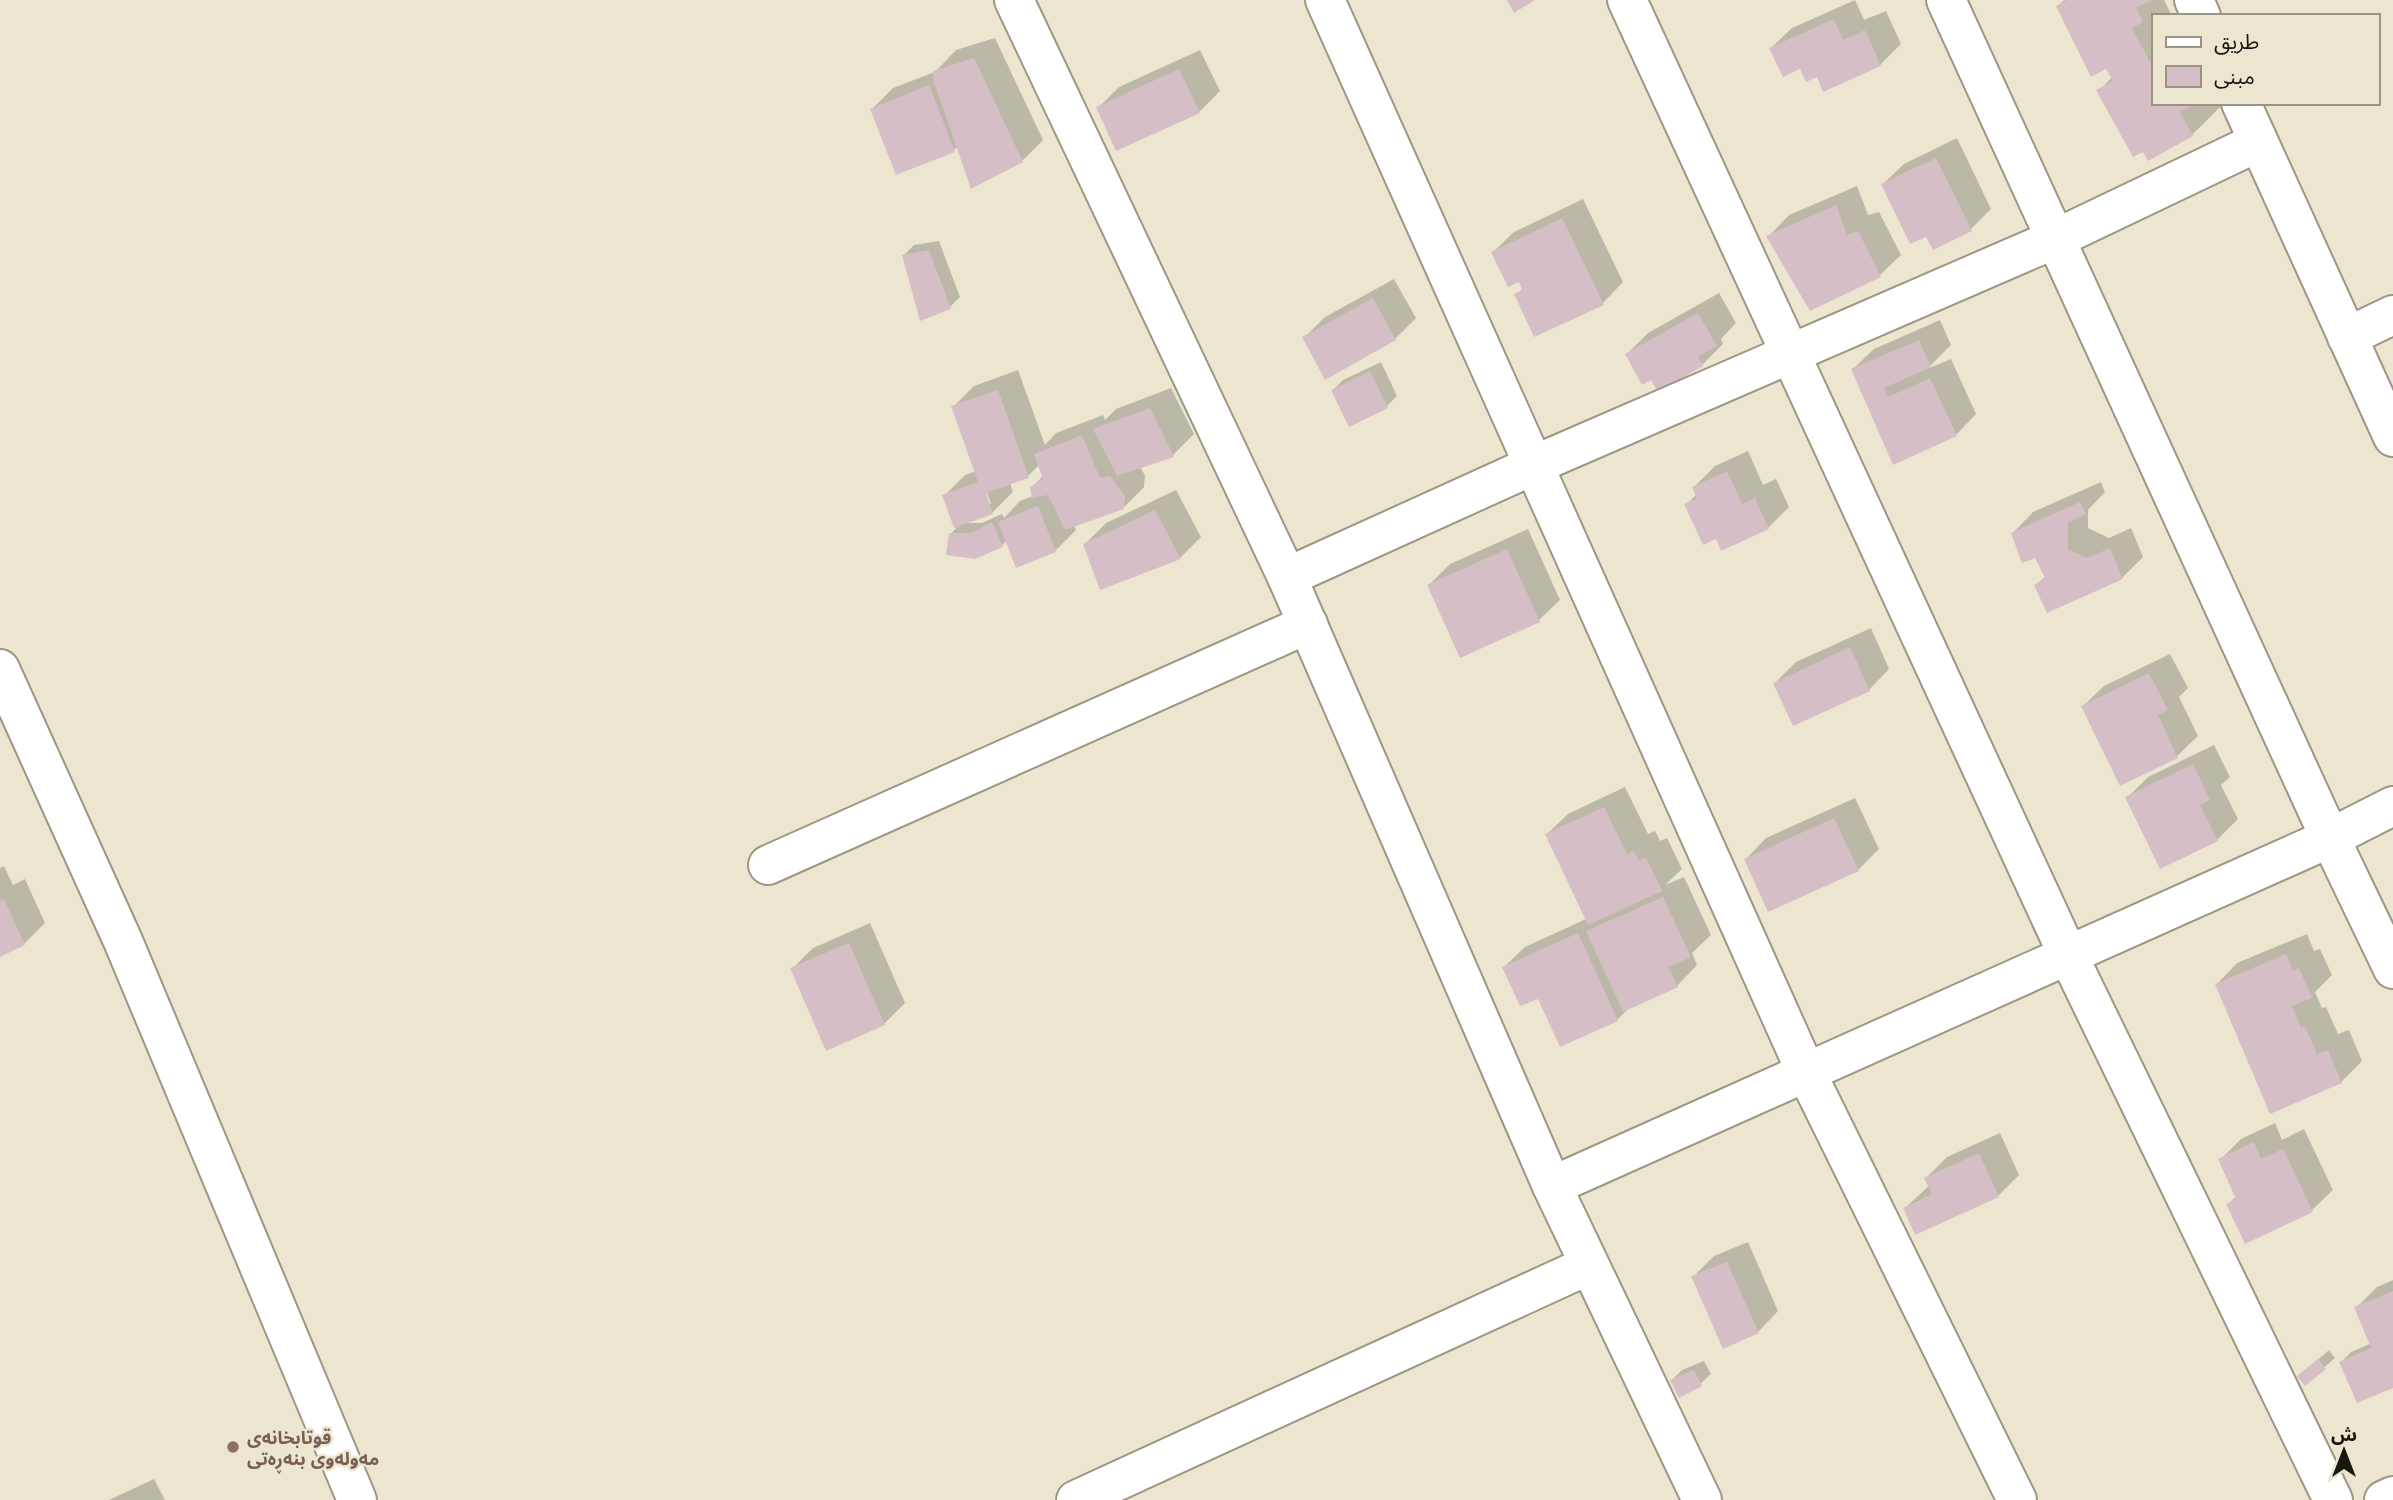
<svg xmlns="http://www.w3.org/2000/svg" width="2393" height="1500" viewBox="0 0 2393 1500" font-family="Quicksand,'Noto Sans Arabic',sans-serif">
  <style>
    .shadow { fill: #0003; fill-rule: evenodd }
    .building { fill: #d6bec6 }
    .lines { fill: none; stroke-linecap: round; stroke-linejoin: round }
    .street-casing { stroke: #9d9683; stroke-width: 42 }
    .street { stroke: #fff; stroke-width: 38 }
    .education-dot { fill: #8d6e63; stroke: #ece6d1; stroke-width: 2.5 }
    .labels { text-anchor: middle; dominant-baseline: central; stroke-width: 5; stroke-linejoin: round; paint-order: stroke }
    .education-label { font-size: 18px; font-weight: bold; fill: #785e54; stroke: #ece6d1; text-anchor: start }
  </style>
  <rect width="100%" height="100%" fill="#ece6d1"/>
  <g class="shadow">
    <polygon points="1855,0 1864,20 1886,11 1901,44 1880,65 1818,75 1771,48 1792,28"/>
    <polygon points="2064,0 2164,0 2172,16 2153,16 2153,103 2223,104 2192,135 2099,91 2112,77 2058,6"/>
    <polygon points="995,38 1043,140 1022,161 958,146 954,150 872,109 893,88 935,72 956,50"/>
    <polygon points="1200,50 1220,91 1199,112 1098,108 1119,87"/>
    <polygon points="1957,138 1991,209 1971,229 1927,234 1883,184 1904,164"/>
    <polygon points="1857,186 1868,215 1879,212 1901,255 1880,275 1769,236 1789,215"/>
    <polygon points="1583,199 1623,282 1603,303 1516,295 1523,288 1519,280 1493,252 1514,232"/>
    <polygon points="939,241 960,297 950,307 904,255 914,245"/>
    <polygon points="1394,279 1416,318 1395,339 1304,338 1325,317"/>
    <polygon points="1719,293 1736,323 1721,339 1723,344 1702,365 1651,377 1627,354 1648,333"/>
    <polygon points="1940,320 1951,345 1927,369 1951,359 1976,414 1956,435 1894,462 1853,369 1874,349"/>
    <polygon points="1381,362 1397,396 1387,406 1350,424 1333,390 1343,380"/>
    <path d="M1018,370L1045,445L1056,433L1103,415L1105,420L1116,409L1171,388L1194,434L1173,455L1139,466L1145,475L1144,487L1123,508L1074,525L1076,530L1055,551L1007,540L1002,545L951,534L956,528L944,496L965,475L976,471L953,407L974,386ZM1039,465L1043,476L1032,487L1033,496L1020,501L1004,518L1002,514L982,523H965L992,513L1013,492L1010,483L1028,476ZM984,484L991,504H988Z"/>
    <polygon points="1748,451 1763,485 1776,479 1789,507 1768,528 1717,536 1686,505 1697,494 1694,487 1715,466"/>
    <polygon points="2101,482 2105,492 2088,510 2088,528 2109,538 2131,528 2143,557 2122,578 2036,585 2046,576 2035,555 2013,533 2033,512"/>
    <polygon points="1176,490 1201,537 1180,558 1101,587 1085,544 1106,523"/>
    <polygon points="1528,529 1560,600 1539,620 1429,585 1450,564"/>
    <polygon points="1871,628 1889,669 1869,690 1775,683 1796,662"/>
    <polygon points="2170,654 2188,688 2179,697 2198,736 2177,756 2083,706 2104,686"/>
    <polygon points="2214,745 2230,777 2221,785 2238,819 2217,840 2127,798 2148,777"/>
    <polygon points="1625,787 1648,834 1655,831 1660,841 1667,838 1682,869 1665,885 1684,877 1711,935 1692,953 1697,965 1677,986 1629,1008 1617,1020 1539,997 1504,967 1525,947 1586,919 1547,834 1568,814"/>
    <polygon points="1855,798 1879,849 1858,870 1746,859 1766,838"/>
    <polygon points="4,866 13,885 25,879 45,923 24,944 0,955 0,868"/>
    <polygon points="870,923 905,1003 884,1024 792,969 813,948"/>
    <polygon points="2307,934 2314,951 2320,949 2332,975 2315,992 2322,1008 2326,1007 2338,1034 2349,1030 2362,1061 2341,1082 2271,1112 2217,984 2237,963"/>
    <polygon points="2275,1123 2282,1140 2304,1129 2333,1190 2312,1210 2228,1204 2237,1196 2220,1160 2241,1139"/>
    <polygon points="2000,1133 2019,1175 1998,1196 1905,1208 1930,1185 1926,1178 1947,1157"/>
    <polygon points="1748,1242 1778,1311 1758,1332 1693,1277 1714,1256"/>
    <polygon points="2393,1280 2393,1386 2341,1362 2351,1352 2372,1343 2357,1307 2377,1287"/>
    <polygon points="2329,1350 2335,1358 2306,1383 2299,1376"/>
    <polygon points="1704,1361 1711,1374 1700,1384 1672,1380 1682,1370"/>
    <polygon points="154,1479 165,1500 109,1500"/>
  </g>
  <g class="building">
    <polygon points="1507,0 1535,0 1514,13"/>
    <polygon points="2067,0 2152,0 2136,8 2143,22 2132,28 2150,62 2153,60 2153,103 2196,103 2180,112 2193,136 2148,161 2143,152 2133,157 2096,90 2113,81 2106,69 2091,77 2056,6"/>
    <polygon points="1834,19 1843,40 1865,30 1881,66 1823,92 1817,77 1806,82 1800,69 1783,77 1769,48"/>
    <polygon points="974,58 1023,162 971,189 933,79 933,71"/>
    <polygon points="1179,69 1200,113 1116,151 1096,107"/>
    <polygon points="929,85 955,152 896,175 870,109"/>
    <polygon points="1936,158 1972,231 1933,250 1926,237 1910,244 1881,184"/>
    <polygon points="1836,205 1847,235 1858,231 1881,277 1810,311 1766,236"/>
    <polygon points="1562,218 1604,305 1534,337 1514,294 1522,290 1519,282 1508,287 1491,252"/>
    <polygon points="929,250 951,309 920,321 902,255"/>
    <polygon points="1373,298 1396,340 1325,380 1302,337"/>
    <polygon points="1698,313 1717,346 1698,356 1703,366 1658,392 1651,380 1642,385 1625,354"/>
    <polygon points="1919,340 1931,367 1884,388 1888,397 1930,378 1957,436 1893,465 1851,369"/>
    <polygon points="1370,371 1388,408 1349,427 1331,390"/>
    <polygon points="998,390 1029,478 986,493 993,514 954,528 942,495 978,482 951,406"/>
    <polygon points="1150,408 1174,457 1117,476 1093,429"/>
    <polygon points="1082,435 1100,478 1110,476 1125,496 1124,509 1065,530 1048,495 1032,498 1030,487 1043,479 1034,454"/>
    <polygon points="1727,471 1742,504 1755,498 1769,529 1721,551 1716,539 1703,545 1684,504 1697,498 1692,487"/>
    <polygon points="2080,502 2086,514 2068,522 2068,549 2087,558 2110,548 2123,579 2047,613 2034,585 2045,578 2035,558 2022,563 2011,533"/>
    <polygon points="1038,506 1056,552 1016,568 998,522"/>
    <polygon points="1155,510 1181,559 1100,590 1083,544"/>
    <polygon points="992,522 1003,547 975,559 946,555 949,533 971,533"/>
    <polygon points="1507,549 1540,622 1460,658 1427,585"/>
    <polygon points="1850,647 1870,691 1793,726 1773,683"/>
    <polygon points="2149,673 2168,710 2158,715 2178,758 2120,786 2081,706"/>
    <polygon points="2193,764 2210,800 2200,805 2218,841 2160,869 2125,797"/>
    <polygon points="1604,807 1627,854 1634,851 1639,861 1646,857 1662,891 1588,925 1545,834"/>
    <polygon points="1834,818 1859,871 1768,912 1744,859"/>
    <polygon points="1663,897 1691,957 1668,967 1678,987 1623,1012 1586,931"/>
    <polygon points="4,899 25,945 0,957 0,901"/>
    <polygon points="1578,933 1618,1021 1560,1047 1538,999 1520,1006 1502,967"/>
    <polygon points="849,943 885,1025 826,1051 790,968"/>
    <polygon points="2286,954 2293,971 2299,968 2312,998 2292,1006 2301,1028 2305,1026 2317,1054 2328,1050 2342,1083 2270,1114 2215,984"/>
    <polygon points="2254,1142 2261,1159 2283,1149 2313,1212 2245,1244 2226,1204 2236,1199 2218,1159"/>
    <polygon points="1979,1153 1999,1197 1915,1235 1903,1208 1932,1194 1924,1178"/>
    <polygon points="1727,1262 1759,1333 1723,1349 1691,1276"/>
    <polygon points="2393,1291 2393,1388 2357,1403 2339,1362 2371,1348 2354,1307"/>
    <polygon points="2318,1359 2326,1369 2305,1386 2297,1376"/>
    <polygon points="1694,1370 1702,1386 1679,1398 1670,1380"/>
  </g>
  <g class="lines">
    <defs>
      <g id="street">
        <polyline points="1014,0 1287,577 1552,1186 1702,1500"/>
        <polyline points="1325,0 1806,1072 2017,1500"/>
        <polyline points="1627,0 2068,955 2333,1500"/>
        <polyline points="1946,0 2330,838 2393,969"/>
        <polyline points="2194,0 2201,16"/>
        <polyline points="2241,103 2393,437"/>
        <polyline points="2347,337 2393,315"/>
        <polyline points="1287,577 1534,465 2055,239 2258,142"/>
        <polyline points="0,669 123,941 357,1500"/>
        <polyline points="768,865 1308,624"/>
        <polyline points="1552,1186 2330,838 2393,806"/>
        <polyline points="1076,1500 1589,1265"/>
        <polyline points="2384,1500 2393,1496"/>
      </g>
    </defs>
    <use href="#street" class="street-casing"/>
    <use href="#street" class="street"/>
  </g>
  <circle class="education-dot" cx="233" cy="1447" r="7"/>
  <g class="labels">
    <g class="education-label">
      <text x="247" y="1437">قوتابخانەی<tspan x="247" dy="21">مەولەوی بنەڕەتی</tspan></text>
    </g>
  </g>
  <rect x="2152" y="14" width="228" height="91" fill="#ece6d1" stroke="#989383" stroke-width="2"/>
  <rect x="2166" y="37" width="35" height="10" fill="#ffffff" stroke="#989383" stroke-width="2"/>
  <text x="2214" y="49" font-size="21" fill="#19170f">طريق</text>
  <rect x="2166" y="66" width="35" height="21" fill="#d6bec6" stroke="#989383" stroke-width="2"/>
  <text x="2214" y="84" font-size="21" fill="#19170f">مبنى</text>
  <g transform="translate(2344 1451)" stroke="#ece6d1" stroke-width="5" paint-order="stroke">
  <path d="M0-5L12 26L0 18L-12 26Z" fill="#19170f"/>
  <text y="-10" font-size="19" font-weight="bold" text-anchor="middle" fill="#19170f">ش</text>
  </g>
</svg>
